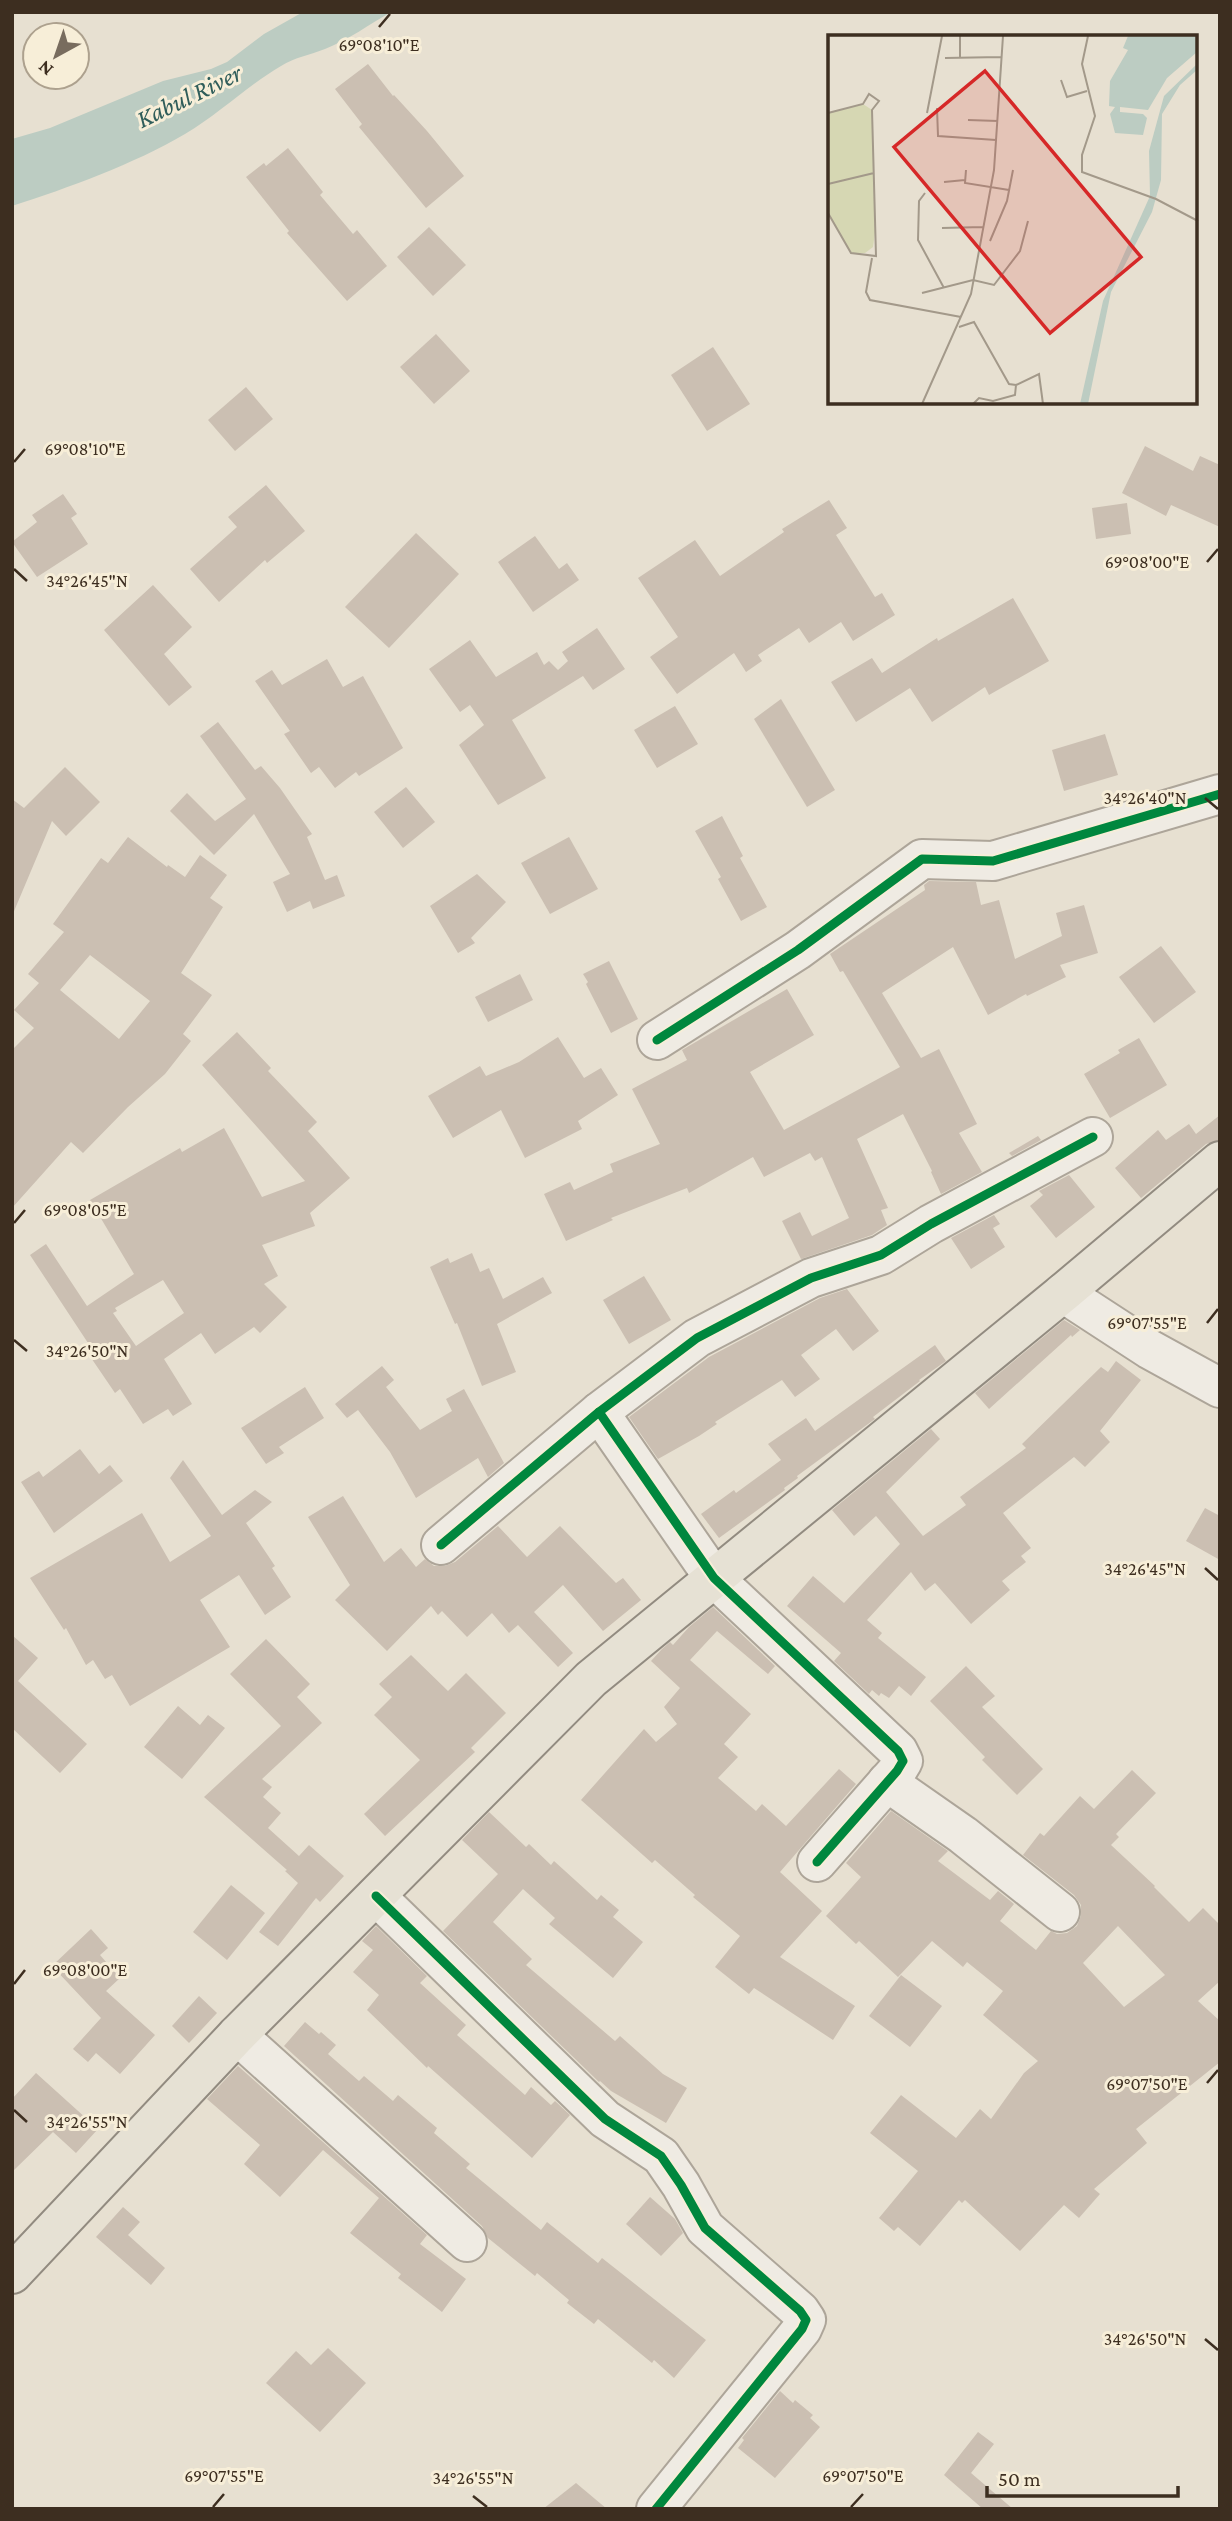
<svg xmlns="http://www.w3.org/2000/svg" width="1232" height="2521" viewBox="0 0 1232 2521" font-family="'Crimson Pro',serif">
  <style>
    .water { fill: #bcccc2 }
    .building { fill: #cbbfb2; fill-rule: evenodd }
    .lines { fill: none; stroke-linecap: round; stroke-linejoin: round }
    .minor-casing { stroke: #ada599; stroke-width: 42 }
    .major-casing { stroke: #928b80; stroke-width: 42 }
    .minor { stroke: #efebe3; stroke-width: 38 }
    .major { stroke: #e6e1d4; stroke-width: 38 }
    .cycleway-casing { stroke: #f7eed8; stroke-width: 13 }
    .cycleway { stroke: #00873e; stroke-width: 9 }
    .ticks { fill: none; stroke: #3d2e20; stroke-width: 2.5 }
    .labels { text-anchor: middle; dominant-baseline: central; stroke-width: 6; stroke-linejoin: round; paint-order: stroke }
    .water-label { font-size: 26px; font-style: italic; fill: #2f5d5a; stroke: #f7eed8 }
    .inset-road { fill: none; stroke: #a3998a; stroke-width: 2 }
    .view { fill: #d62828; fill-opacity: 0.15; stroke: #d62828; stroke-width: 3.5 }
    .inset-edge { fill: none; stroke: #3d2e20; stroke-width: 3.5 }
    .ticks-label { font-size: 18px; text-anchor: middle; fill: #3d2e20; stroke: #f7eed8; stroke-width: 6; stroke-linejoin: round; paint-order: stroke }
  </style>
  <rect width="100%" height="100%" fill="#e7e0d1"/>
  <path class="water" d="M303,12H391C370,24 348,40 325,49C310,55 295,57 281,66C247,86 219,114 185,134C134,164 68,188 12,206V139L50,128L163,81L211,69L227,62L264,34Z"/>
  <g class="building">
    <polygon points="368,64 393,96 394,95 427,131 464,176 426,208 359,127 362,124 335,89"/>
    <polygon points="288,148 323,192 320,195 353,234 357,230 387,266 347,301 287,233 289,231 246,177 264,163 266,166"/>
    <polygon points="429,227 466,265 433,296 397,257"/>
    <polygon points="436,334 470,371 434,404 400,367"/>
    <polygon points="713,347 750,404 707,431 671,375"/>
    <polygon points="246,387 273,419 235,451 208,420"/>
    <polygon points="1145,446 1193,471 1200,456 1220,465 1220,527 1171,505 1166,516 1122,493"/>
    <polygon points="266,485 305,531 267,563 265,560 219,602 190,569 237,527 228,517"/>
    <polygon points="63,494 77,514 71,518 88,544 37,577 12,542 37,522 32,515"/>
    <polygon points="829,500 847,528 836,535 875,597 882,593 895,615 853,641 841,622 809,643 799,628 758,655 762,661 746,672 734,653 677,694 650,657 678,637 638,578 695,540 720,576 784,532 782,529"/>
    <polygon points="1127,503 1131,534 1096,539 1092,508"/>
    <polygon points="416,533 459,574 389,648 345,607"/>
    <polygon points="535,536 559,569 567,563 579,580 533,612 498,562"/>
    <polygon points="153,585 192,627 164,654 192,687 169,706 104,630"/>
    <polygon points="1013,598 1049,661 989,695 985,687 932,722 910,688 856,722 831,682 872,658 882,673 937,638 938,641"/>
    <polygon points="597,628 625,669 593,690 583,676 512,720 546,778 498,805 459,745 484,725 470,705 460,712 429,669 470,640 496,677 537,652 544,665 549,661 558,670 568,661 562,652"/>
    <polygon points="327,659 343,687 363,676 403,748 359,776 356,772 335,788 319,767 311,773 284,734 290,731 255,681 272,670 282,685"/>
    <polygon points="781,699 835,790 807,807 754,719"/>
    <polygon points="675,706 698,744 657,768 634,730"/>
    <polygon points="218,722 255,770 261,766 280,788 312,834 307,837 325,880 337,875 345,896 313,909 310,901 287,912 273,882 290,874 254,814 214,855 170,811 187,793 215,821 246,799 200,736"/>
    <polygon points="1105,734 1118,775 1064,791 1052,750"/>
    <polygon points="65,767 100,802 66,836 52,821 12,916 12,799 24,808"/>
    <polygon points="406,787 435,822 403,848 374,812"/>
    <polygon points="722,816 743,856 740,858 767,907 741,921 718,879 721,877 695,831"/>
    <path d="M128,837L167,867L168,865L185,877L200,855L227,875L210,898L223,907L181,973L212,995L183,1034L191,1041L165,1074L128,1107L83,1153L71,1142L12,1208V1050L34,1028L14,1010L39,983L28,974L64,932L53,924L101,858L108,863ZM90,955L150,1001L119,1039L60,990Z"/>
    <polygon points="569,837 598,889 550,914 521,863"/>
    <polygon points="477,874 506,902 471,938 475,943 458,953 430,906"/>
    <polygon points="929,881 976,882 981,905 999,900 1015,959 1062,936 1056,913 1084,905 1098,953 1060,965 1066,977 1027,996 1026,994 988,1015 953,947 882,993 921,1058 939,1049 977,1124 959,1133 982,1172 941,1194 931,1172 932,1171 903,1114 857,1139 888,1208 881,1210 887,1225 872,1235 801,1259 782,1221 800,1212 812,1236 849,1218 822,1157 815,1161 810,1153 764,1177 753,1157 689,1193 687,1188 611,1218 613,1220 566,1241 544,1194 570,1182 574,1190 613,1172 610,1164 660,1144 632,1089 687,1060 682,1050 787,989 814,1035 750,1072 784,1130 900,1067 843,971 840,972 830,954 925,890 924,885"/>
    <polygon points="1161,946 1196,992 1154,1023 1119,977"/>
    <polygon points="609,961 638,1019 611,1033 586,984 588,982 583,974"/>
    <polygon points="520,974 533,1000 488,1022 475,997"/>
    <path d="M237,1032L271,1068L268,1071L317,1122L308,1131L350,1178L310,1213L315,1226L262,1245L278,1276L264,1284L287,1307L260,1333L254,1327L215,1354L201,1333L164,1359L192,1404L173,1416L168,1409L143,1424L120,1389L115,1393L83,1346L88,1343L30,1255L46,1244L87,1306L134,1274L90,1200L180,1148L182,1152L224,1128L262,1197L305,1181L202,1065ZM163,1280L184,1313L136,1346L113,1313L117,1311L115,1308Z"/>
    <polygon points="558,1037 584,1078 601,1068 618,1095 578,1121 582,1129 525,1158 501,1110 453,1138 428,1096 480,1066 486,1076 519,1062"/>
    <polygon points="1139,1038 1167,1085 1110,1118 1084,1074 1120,1053 1118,1050"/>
    <polygon points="1220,1115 1220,1140 1206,1144 1141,1198 1115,1168 1158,1130 1166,1140 1189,1124 1196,1134"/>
    <polygon points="1038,1136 1041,1140 1012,1156 1009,1153"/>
    <polygon points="1069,1175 1095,1207 1056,1238 1030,1206 1043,1195 1039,1191"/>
    <polygon points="994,1215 1000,1224 993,1228 1005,1247 971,1269 951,1238"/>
    <polygon points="472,1253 480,1272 489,1268 503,1299 543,1277 552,1293 497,1324 516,1372 482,1386 457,1323 455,1324 430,1267 448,1258 450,1263"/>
    <polygon points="644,1276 671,1320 629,1344 603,1300"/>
    <polygon points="847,1289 879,1331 853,1351 836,1329 801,1355 820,1379 795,1397 782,1380 715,1422 717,1424 699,1436 658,1459 629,1417 709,1357 820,1298"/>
    <polygon points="1064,1320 1080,1330 1072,1337 1071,1335 989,1409 975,1393"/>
    <polygon points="935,1345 946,1361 919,1380 920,1381 873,1417 875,1419 868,1424 797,1476 798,1478 784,1488 785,1490 719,1538 701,1514 734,1490 736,1493 781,1460 768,1444 806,1418 815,1431"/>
    <polygon points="1116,1361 1141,1380 1100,1431 1110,1442 1085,1467 1074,1457 1003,1513 1031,1548 1021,1556 1026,1562 1002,1581 1010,1590 971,1624 935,1583 925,1591 911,1572 867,1620 882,1633 878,1638 926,1677 911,1696 899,1686 889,1698 881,1693 879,1696 872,1690 869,1694 834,1661 841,1653 787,1606 813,1576 844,1603 900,1544 876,1516 854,1536 832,1510 931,1429 940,1439 886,1492 923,1536 966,1505 960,1497 1026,1448 1022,1444 1101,1367 1108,1372"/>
    <polygon points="382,1366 394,1380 386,1387 420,1430 452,1411 446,1399 464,1389 504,1463 488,1477 478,1458 416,1498 390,1452 358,1410 347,1418 335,1404"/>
    <polygon points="305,1387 324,1418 279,1447 284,1453 266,1464 241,1428"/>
    <polygon points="80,1449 99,1474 110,1465 123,1481 54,1533 21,1482 39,1471 43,1477"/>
    <polygon points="183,1460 222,1515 255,1490 272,1502 246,1523 275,1566 272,1568 291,1597 265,1615 239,1575 200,1600 230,1647 130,1706 112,1675 105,1679 93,1660 86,1665 66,1628 64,1630 30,1578 142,1513 170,1562 211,1536 170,1478"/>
    <polygon points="343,1496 384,1562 401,1548 416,1567 425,1559 434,1566 445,1566 455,1562 498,1526 527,1557 560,1526 616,1583 623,1578 641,1600 603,1631 563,1585 534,1612 573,1653 558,1667 518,1625 509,1633 492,1613 467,1637 442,1611 438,1615 431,1606 387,1651 335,1600 350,1585 308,1517"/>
    <polygon points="1205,1508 1220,1516 1220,1560 1186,1541"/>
    <polygon points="713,1607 775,1666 768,1674 717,1631 690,1660 751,1714 724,1744 738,1757 718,1778 756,1811 762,1804 786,1826 839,1769 856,1784 780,1872 822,1911 780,1957 855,2006 833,2040 754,1988 749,1994 715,1967 740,1936 693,1897 695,1895 655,1860 652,1863 581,1800 644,1729 656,1742 677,1724 664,1707 680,1688 651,1661 662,1649 670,1642 673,1645 689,1627"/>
    <polygon points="12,1635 38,1658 18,1681 87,1744 60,1773 12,1728"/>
    <polygon points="266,1639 310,1684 297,1697 322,1723 262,1779 272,1787 263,1797 281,1813 268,1828 299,1856 309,1845 344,1876 320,1902 316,1898 278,1946 259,1932 298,1883 285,1871 287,1870 204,1797 281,1726 230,1674"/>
    <polygon points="411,1655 448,1691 466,1673 506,1713 471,1748 475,1752 385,1836 364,1814 420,1760 374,1715 392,1697 379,1684"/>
    <polygon points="966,1666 995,1696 982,1707 1043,1769 1017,1795 982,1760 985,1757 930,1701"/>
    <polygon points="178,1706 200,1725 208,1715 225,1728 182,1779 144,1747"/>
    <path d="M1132,1770L1156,1793L1116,1834L1119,1837L1111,1845L1155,1886L1154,1887L1189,1922L1203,1908L1220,1925V1981L1198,2001L1220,2021V2062L1136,2129L1147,2143L1094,2189L1100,2194L1079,2218L1064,2205L1020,2251L965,2200L962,2203L959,2200L920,2246L898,2227L894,2231L879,2218L918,2171L870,2133L901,2095L956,2138L980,2109L991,2119L1024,2073L1038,2061L983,2015L1003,1991L967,1962L963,1967L932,1941L898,1977L859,1941L856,1944L826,1916L861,1877L846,1863L891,1811L948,1851L938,1861L990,1900L998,1891L1014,1904L1000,1921L1036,1950L1051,1931L1057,1934L1067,1933L1077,1926L1081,1916V1905L1074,1895L1023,1855L1040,1833L1044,1836L1080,1796L1094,1809ZM1118,1926L1165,1975L1124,2007L1083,1963Z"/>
    <polygon points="489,1812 526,1847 529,1844 551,1865 554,1861 597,1900 601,1895 619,1910 613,1917 643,1942 613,1978 549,1924 555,1918 523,1889 493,1922 532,1959 526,1965 615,2041 620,2036 663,2074 687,2088 666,2123 611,2091 600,2081 599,2082 443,1931 498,1874 462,1840"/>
    <polygon points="231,1885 265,1913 227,1960 193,1932"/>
    <polygon points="376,1926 427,1976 420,1983 466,2025 457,2035 525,2095 531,2087 551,2105 555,2101 570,2115 532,2158 428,2066 427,2068 367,2010 379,1995 353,1972 373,1950 362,1941"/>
    <polygon points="91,1929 108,1948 100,1955 120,1978 106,1991 155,2035 120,2074 96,2053 88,2062 73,2049 101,2018 52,1966"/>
    <polygon points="901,1975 942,2006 910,2047 869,2016"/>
    <polygon points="199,1996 217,2013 189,2043 172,2026"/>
    <polygon points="305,2022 319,2034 321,2032 336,2045 328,2054 359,2081 364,2076 393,2101 398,2095 437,2128 434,2133 470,2164 466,2168 541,2230 547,2222 598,2263 602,2258 706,2340 674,2378 654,2360 652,2363 598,2319 594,2324 567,2303 569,2300 537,2273 535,2276 488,2238 482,2226 284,2046"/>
    <polygon points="238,2066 427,2235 420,2244 466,2279 442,2312 398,2278 401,2274 350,2233 379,2198 323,2150 280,2197 244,2164 260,2145 207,2099"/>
    <polygon points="36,2073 98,2129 76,2153 53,2132 12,2172 12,2099"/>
    <polygon points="650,2197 675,2219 683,2233 661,2256 626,2224"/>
    <polygon points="123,2207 140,2222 128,2235 165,2268 151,2285 96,2237"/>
    <polygon points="328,2348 366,2383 320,2432 266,2383 296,2351 311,2365"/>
    <polygon points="780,2391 793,2403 795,2400 813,2415 810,2418 820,2427 775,2478 738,2448 744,2440 742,2438"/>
    <polygon points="978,2432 994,2444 971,2473 1013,2509 983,2509 944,2475"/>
    <polygon points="576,2483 607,2509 543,2509"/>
  </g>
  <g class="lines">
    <defs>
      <g id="minor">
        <polyline points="657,1040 798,950 922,859 993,861 1220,794"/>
        <polyline points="1063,1293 1149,1349 1220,1388"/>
        <polyline points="599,1412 714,1578 898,1751 903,1761 897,1771 817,1862"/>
        <polyline points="441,1545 599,1412 697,1338 811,1278 881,1255 931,1224 1093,1137"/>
        <polyline points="887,1782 963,1835 1060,1912"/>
        <polyline points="376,1896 605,2119 661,2156 681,2185 705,2228 800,2311 806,2320 802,2329 656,2509"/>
        <polyline points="237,2035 467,2242"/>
      </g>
      <polyline id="major" points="12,2274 237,2035 591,1679 1063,1293 1220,1161"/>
    </defs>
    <use href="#minor" class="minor-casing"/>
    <use href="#major" class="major-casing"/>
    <use href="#minor" class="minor"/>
    <use href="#major" class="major"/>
    <defs>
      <g id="cycleway">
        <polyline points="657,1040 798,950 922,859 993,861 1220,794"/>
        <polyline points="599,1412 714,1578 898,1751 903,1761 897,1771 817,1862"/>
        <polyline points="441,1545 599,1412 697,1338 811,1278 881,1255 931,1224 1093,1137"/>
        <polyline points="376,1896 605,2119 661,2156 681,2185 705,2228 800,2311 806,2320 802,2329 656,2509"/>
      </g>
    </defs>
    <use href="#cycleway" class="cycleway-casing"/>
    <use href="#cycleway" class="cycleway"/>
  </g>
  <path class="ticks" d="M379,27L390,14M14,462L25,449M1207,562L1218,549M14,569L27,581M1205,798L1218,809M14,1223L25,1210M1207,1323L1218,1309M14,1340L27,1351M1205,1568L1218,1580M14,1984L25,1970M1207,2083L1218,2070M14,2110L27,2122M1205,2339L1218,2350M473,2496L487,2507M213,2507L224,2494M851,2507L863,2494"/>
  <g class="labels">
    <g class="water-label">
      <text transform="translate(189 96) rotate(-26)">Kabul River</text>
    </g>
  </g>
  <g transform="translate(828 35)">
    <rect width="369" height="369" fill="#e7e0d1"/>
    <path d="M35,69L44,75L47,197L45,212L37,218H23L0,178V78Z" fill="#d6d7b3"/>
    <path d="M300,1H369V17L339,43L320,75L292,72V77L315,79L319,83L315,100L287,98L282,79L287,72L281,71L282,46L300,15L295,13ZM369,29V35L352,50L334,79L333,145L324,177L283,257L260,369H252L275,266L322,161L321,116L336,61Z" fill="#bcccc2"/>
    <path class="inset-road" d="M132,1V23M260,1L254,29L267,81L254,120V137L328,164L370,186M117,23L173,22M233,45L239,62L259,56M109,73L110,101L168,105M0,78L35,69L41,59L51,66L44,75L48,221L23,218L0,178M99,78L114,1M140,85L170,86M138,135L137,148L181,155M116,147L137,145M0,149L46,138M97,158L91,166L90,205L116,253M114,193L155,192M162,206L179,166L185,135M44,223L38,257L42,265L133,282M94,258L145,245L166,250L192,216L200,186M131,292L146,287L181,349L188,350M188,350L211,339L215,369M94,369L143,259L166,135L175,1M145,369L151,363L165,366L187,360L188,350"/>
    <path class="view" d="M157,36L313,222L222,298L66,112Z"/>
    <rect width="369" height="369" class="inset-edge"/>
  </g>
  <g class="ticks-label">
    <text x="379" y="51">69°08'10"E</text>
    <text x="85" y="455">69°08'10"E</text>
    <text x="1147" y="568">69°08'00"E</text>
    <text x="87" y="587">34°26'45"N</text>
    <text x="1145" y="804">34°26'40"N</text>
    <text x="85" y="1216">69°08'05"E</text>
    <text x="1147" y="1329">69°07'55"E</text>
    <text x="87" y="1357">34°26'50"N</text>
    <text x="1145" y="1575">34°26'45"N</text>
    <text x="85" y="1976">69°08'00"E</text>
    <text x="1147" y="2090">69°07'50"E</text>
    <text x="87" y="2128">34°26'55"N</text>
    <text x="1145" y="2345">34°26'50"N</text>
    <text x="224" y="2482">69°07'55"E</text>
    <text x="863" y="2482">69°07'50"E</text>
    <text x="473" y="2484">34°26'55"N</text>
  </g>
  <rect width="1232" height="2521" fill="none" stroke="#3d2e20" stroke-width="28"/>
  <g transform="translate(56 56) rotate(220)"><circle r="33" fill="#f7eed8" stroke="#ada18e" stroke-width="2"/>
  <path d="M0-5L12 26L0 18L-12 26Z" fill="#786c5e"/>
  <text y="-10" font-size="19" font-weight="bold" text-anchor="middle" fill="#3d2e20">N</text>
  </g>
  <path d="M987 2486v10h191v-10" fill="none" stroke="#3d2e20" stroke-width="3.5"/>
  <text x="998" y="2486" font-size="21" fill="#3d2e20" stroke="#f7eed8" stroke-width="5" paint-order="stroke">50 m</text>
</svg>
